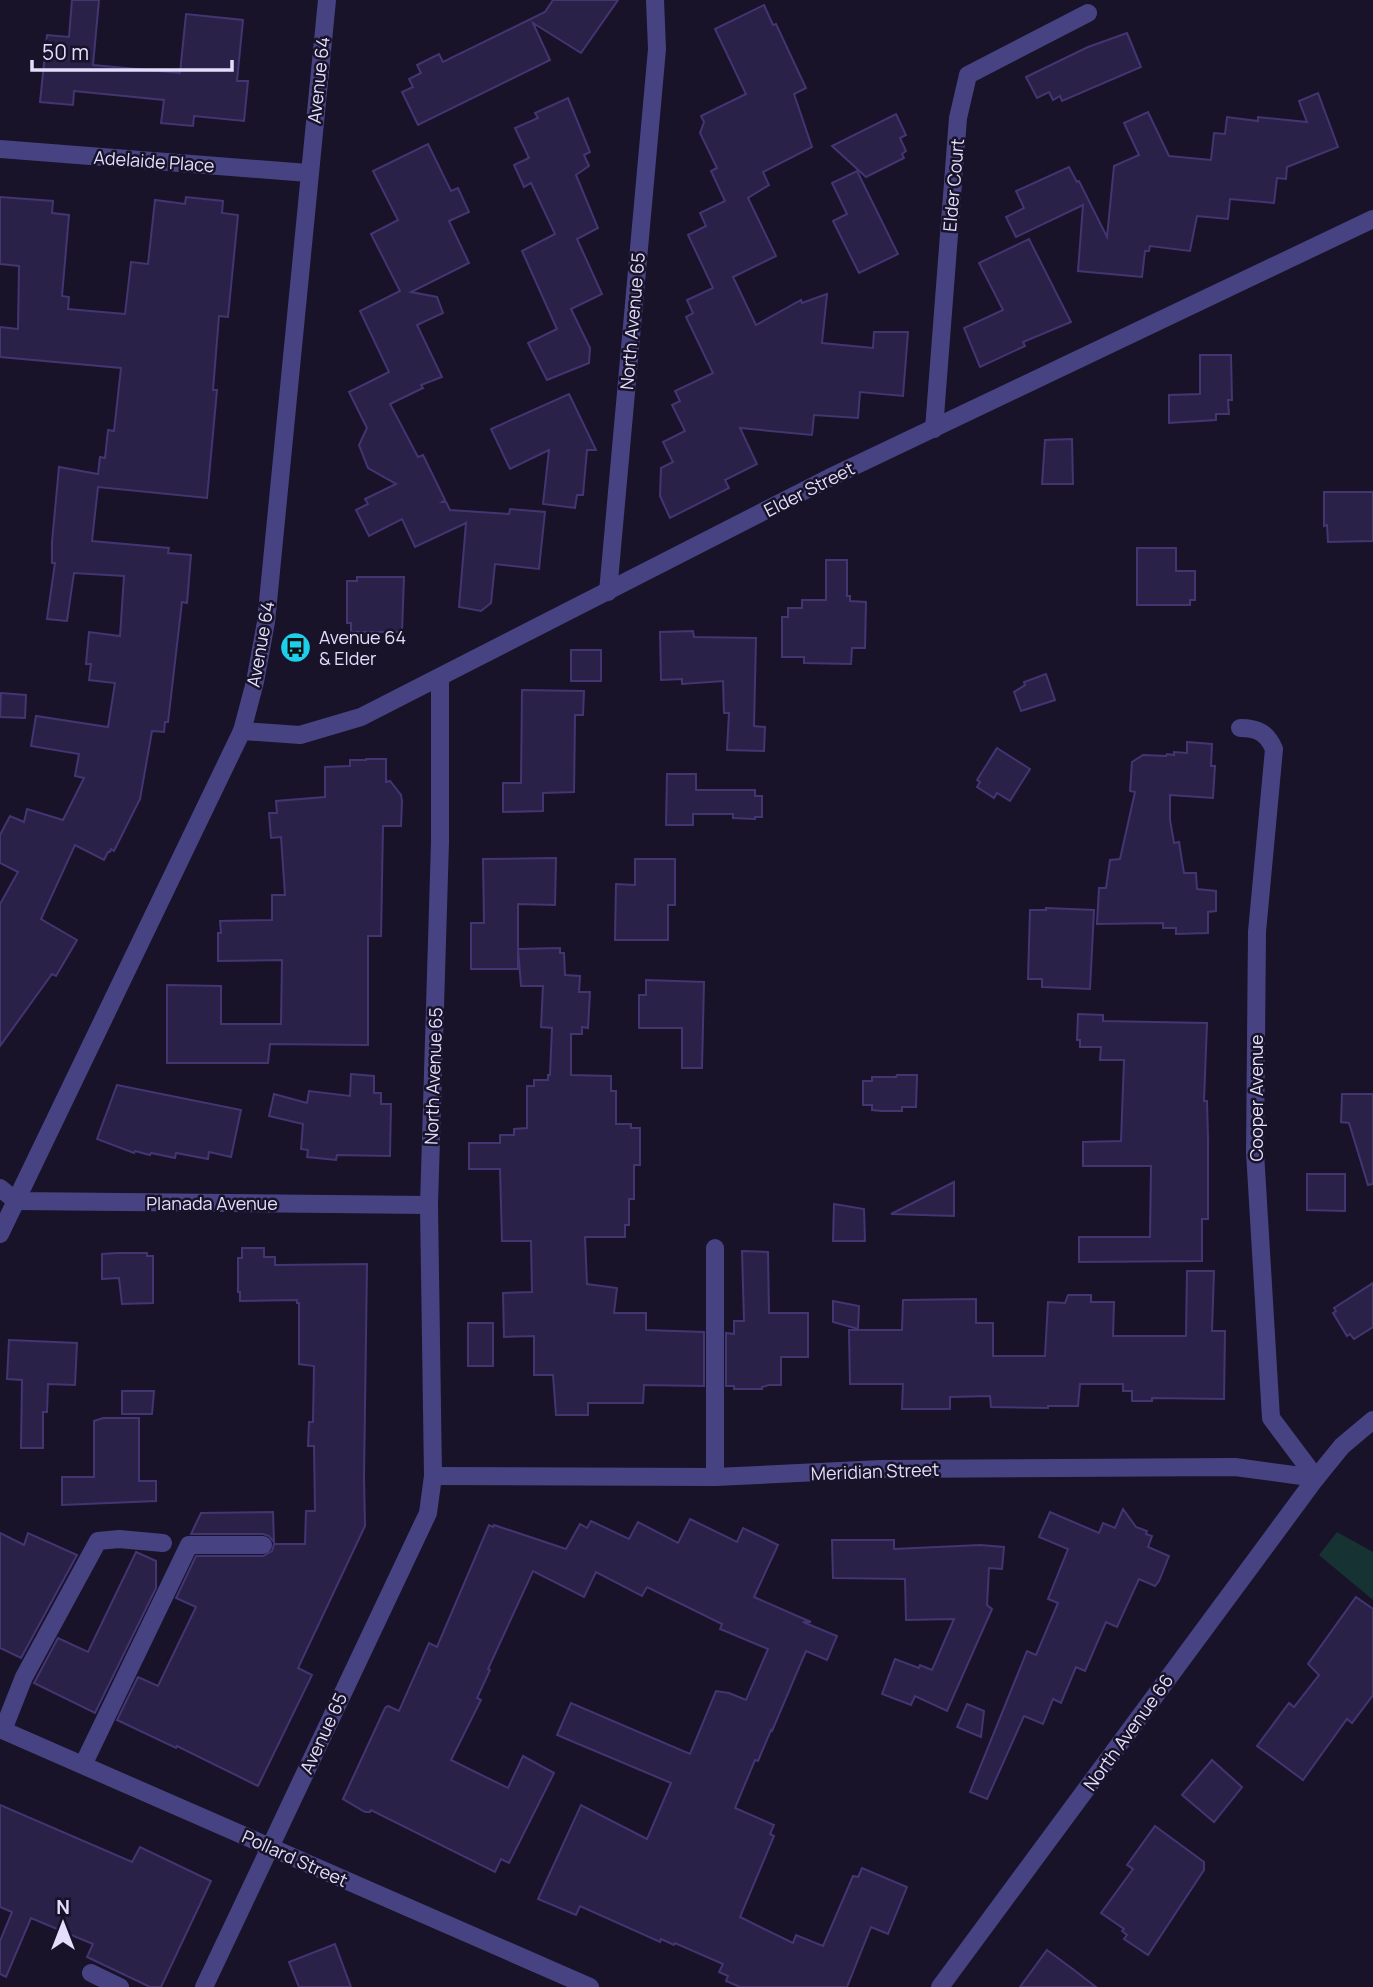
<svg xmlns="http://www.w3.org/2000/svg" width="1373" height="1987" viewBox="0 0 1373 1987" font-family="Manrope,sans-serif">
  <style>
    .green { fill: #173232 }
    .building { fill: #2a2148; stroke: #433572; stroke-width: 2 }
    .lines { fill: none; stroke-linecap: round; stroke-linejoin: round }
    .minor { stroke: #474383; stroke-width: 18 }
    .labels { text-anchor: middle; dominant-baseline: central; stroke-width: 5; stroke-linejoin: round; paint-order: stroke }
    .street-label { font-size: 18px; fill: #e3defc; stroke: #181329 }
    .poi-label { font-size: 18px; fill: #e3defc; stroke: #181329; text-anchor: start }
  </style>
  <rect width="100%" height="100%" fill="#181329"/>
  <polygon class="green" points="1337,1532 1373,1552 1373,1600 1319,1555"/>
  <g class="building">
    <polygon points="72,0 99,0 93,65 180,73 186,14 243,20 237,81 248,81 244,121 194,116 193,126 161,123 164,100 74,91 73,105 40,102 47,35 69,37"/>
    <polygon points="553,0 618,0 581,53 533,23 550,60 418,125 402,92 413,87 409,79 421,73 417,65 439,54 443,62 545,12"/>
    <polygon points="764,5 773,25 776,24 806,88 794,94 812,147 763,172 769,185 748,198 776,256 733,277 756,325 801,300 802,303 827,294 822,343 873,348 874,332 908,332 903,396 860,392 858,418 814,415 812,435 740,428 757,464 725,480 729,488 670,518 660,496 661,468 673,462 663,442 685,431 672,405 680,401 675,391 713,373 686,317 693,313 687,300 713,288 688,235 706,226 700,213 725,201 711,171 717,168 700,133 704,122 701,116 746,94 715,29"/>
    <polygon points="1127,33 1141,67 1062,101 1060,96 1053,100 1049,92 1037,98 1026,77 1088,47"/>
    <polygon points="1318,93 1338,147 1287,167 1286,179 1277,178 1274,203 1230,199 1228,219 1197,216 1190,251 1150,246 1149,251 1145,251 1142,277 1078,271 1083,205 1016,237 1006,217 1024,208 1016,191 1069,167 1077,182 1079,181 1107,237 1114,166 1139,155 1124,123 1148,112 1169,156 1211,160 1214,133 1225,134 1227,117 1258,121 1258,117 1307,122 1299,101"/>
    <polygon points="568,98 590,152 584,155 589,166 576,175 598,228 577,239 602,294 571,309 590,348 589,363 547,380 528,343 557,329 522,251 555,234 531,183 524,187 514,165 529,158 515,128 538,118 535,113"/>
    <polygon points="896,114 906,135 900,138 906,151 902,154 904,158 866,177 832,146"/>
    <polygon points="428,144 451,191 458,188 469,212 449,221 469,263 411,292 437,297 443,313 417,325 442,377 421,385 423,388 390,404 418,457 423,455 445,500 442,502 446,502 450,510 509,514 510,509 545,512 539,569 495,564 491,603 481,611 459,607 466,523 415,547 402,519 369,536 356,510 368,504 365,499 396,484 368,468 359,445 367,428 349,392 389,372 360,311 400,291 371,234 398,220 373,171"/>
    <polygon points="857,171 898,254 859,273 833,221 847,214 832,183"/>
    <polygon points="0,197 53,201 52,213 69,215 62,296 69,297 68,309 125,314 131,262 148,264 155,200 185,204 186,197 223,201 222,213 238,215 228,317 219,316 213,390 217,390 207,498 98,487 92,541 169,548 168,553 191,555 187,603 182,602 168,722 165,722 164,732 152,731 140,799 114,851 111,849 110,852 108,852 104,860 75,845 41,919 77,940 56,976 52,974 0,1046 0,904 18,872 0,863 0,835 10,816 24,822 27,809 63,820 84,778 75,776 79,754 31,746 36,716 108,727 115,683 89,680 91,664 86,664 89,632 120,636 124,576 74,573 67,621 47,619 55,563 52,563 52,542 59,467 98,474 100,457 105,458 108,430 114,431 121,368 0,357 0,327 18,329 19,266 0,264"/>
    <polygon points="1029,239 1071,322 1023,342 1025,346 980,367 964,328 1003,310 979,263"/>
    <polygon points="1200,355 1231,355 1232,400 1228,400 1229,414 1216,414 1216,420 1169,423 1169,395 1200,394"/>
    <polygon points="569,394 596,450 587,450 583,495 577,495 575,508 543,504 549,450 510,469 491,429"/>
    <polygon points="1072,439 1073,484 1042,484 1045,440"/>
    <polygon points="1324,492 1373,492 1373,541 1328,542 1327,525 1324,526"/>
    <polygon points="1137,548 1176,548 1176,571 1195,571 1195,600 1190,600 1190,605 1137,605"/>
    <polygon points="826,560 847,560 847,596 850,596 850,601 866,602 865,648 852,648 851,664 804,663 804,657 782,657 782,617 788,617 788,608 802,608 802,600 826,600"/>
    <polygon points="357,577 404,577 402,632 351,632 351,623 347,623 347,581 357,581"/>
    <polygon points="693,631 694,637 756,638 754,726 765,727 764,751 727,750 729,713 724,713 723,681 682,684 682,679 661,680 660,632"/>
    <rect x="571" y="650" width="30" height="31"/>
    <polygon points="1046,674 1055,700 1021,711 1014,692 1025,685 1024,682"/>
    <polygon points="522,690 584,691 583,715 575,715 574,792 543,793 543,811 503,812 503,783 521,783"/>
    <polygon points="1,693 26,695 25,718 0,717"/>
    <polygon points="1187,742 1212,744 1211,766 1215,766 1213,798 1170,795 1170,820 1174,843 1179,842 1184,873 1196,873 1197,889 1216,891 1216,911 1208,912 1208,933 1176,934 1176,928 1163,928 1163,923 1097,924 1099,888 1106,888 1110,860 1120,859 1135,792 1130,791 1132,762 1143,755 1166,756 1167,754 1174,755 1174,752 1187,753"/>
    <polygon points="997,748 1030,769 1010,801 997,793 994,798 977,787 980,782 977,780"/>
    <polygon points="366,759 386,759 386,782 390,781 401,795 402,801 401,826 383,826 381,936 368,936 368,1045 270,1044 268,1063 167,1063 167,985 221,986 221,1024 281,1024 282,960 218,961 218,933 221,933 220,921 272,920 272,895 285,895 281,837 271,838 269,813 277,813 276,801 325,797 325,767 350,766 350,760 366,760"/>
    <polygon points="667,774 696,774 696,790 755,790 755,796 762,796 762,817 755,817 755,819 733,818 733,814 693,814 693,825 666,825"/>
    <polygon points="556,858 555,905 518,904 518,969 471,969 471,923 484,923 483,859"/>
    <polygon points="635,859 675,859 675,905 668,905 668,940 615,940 616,884 635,885"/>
    <polygon points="1046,908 1094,910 1090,989 1042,987 1042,979 1028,979 1030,910 1046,910"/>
    <polygon points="560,948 560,953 564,953 565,975 580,976 579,992 590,992 588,1028 582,1027 582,1034 571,1034 571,1075 611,1076 611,1091 616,1091 616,1124 631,1124 631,1128 640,1128 640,1165 634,1165 634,1199 629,1199 629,1225 625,1225 625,1237 585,1237 587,1284 617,1288 614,1313 646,1313 646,1330 704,1332 704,1386 644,1385 643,1403 588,1403 588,1415 556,1415 553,1375 534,1375 534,1336 504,1337 503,1293 532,1292 531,1241 502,1241 500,1169 469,1169 469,1143 500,1143 500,1135 514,1135 514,1129 527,1128 527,1086 534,1086 534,1080 548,1080 548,1075 550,1075 552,1028 541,1027 543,986 521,986 518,949"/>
    <polygon points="646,980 704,982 702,1068 682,1068 682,1028 639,1028 639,995 646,995"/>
    <polygon points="1078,1014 1103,1015 1103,1021 1207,1023 1204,1101 1207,1101 1208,1139 1208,1219 1202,1219 1202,1261 1079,1262 1079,1237 1150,1237 1151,1166 1083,1166 1083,1142 1121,1141 1124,1060 1100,1060 1101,1047 1080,1047 1080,1040 1077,1040"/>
    <polygon points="351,1074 374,1076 374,1093 381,1093 381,1104 391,1104 390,1156 337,1155 336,1160 307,1157 308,1150 301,1149 303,1124 269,1116 274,1094 307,1103 309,1091 350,1096"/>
    <polygon points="897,1075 917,1075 916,1107 902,1107 902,1111 882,1111 872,1110 872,1105 863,1105 863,1081 872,1081 872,1077 896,1077"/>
    <polygon points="117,1085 241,1110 231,1157 209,1152 208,1159 176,1153 175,1158 151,1153 150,1155 135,1151 134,1153 97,1139"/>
    <polygon points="1342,1094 1373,1094 1373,1184 1368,1185 1349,1123 1341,1122"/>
    <polygon points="1307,1174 1345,1174 1345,1211 1307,1210"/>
    <polygon points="954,1182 954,1216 891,1214"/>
    <polygon points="834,1204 864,1209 865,1241 833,1241"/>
    <polygon points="242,1248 264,1248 264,1257 275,1257 275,1265 367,1264 364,1477 365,1526 298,1668 312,1675 258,1786 177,1746 176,1748 117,1720 138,1677 158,1686 196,1607 176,1598 196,1556 263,1556 272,1551 274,1544 305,1544 306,1511 315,1511 314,1446 308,1446 309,1422 313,1422 314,1366 299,1364 299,1303 297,1303 297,1300 240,1301 240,1292 238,1292 238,1258 242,1258"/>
    <polygon points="742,1251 768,1252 769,1313 808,1313 808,1357 781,1357 781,1385 769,1385 762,1387 762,1389 734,1389 734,1386 726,1386 726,1333 734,1334 734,1321 744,1321"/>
    <polygon points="117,1253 147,1253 147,1256 153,1256 153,1303 122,1304 119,1278 102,1279 102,1254"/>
    <polygon points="1187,1271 1214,1271 1212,1331 1225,1331 1224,1399 1152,1398 1152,1401 1132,1401 1132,1391 1123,1391 1123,1384 1080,1384 1078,1406 1048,1406 1048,1408 991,1407 990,1396 950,1397 950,1409 902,1409 903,1384 850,1384 849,1330 902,1330 903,1300 976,1299 976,1323 993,1323 993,1356 1045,1356 1048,1302 1065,1303 1068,1295 1091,1295 1091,1302 1114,1302 1113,1336 1186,1336"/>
    <polygon points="1373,1283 1373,1327 1354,1339 1350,1334 1347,1336 1333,1313 1336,1311 1334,1308"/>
    <polygon points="833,1301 859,1306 858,1329 833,1322"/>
    <rect x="468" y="1323" width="25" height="43"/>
    <polygon points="9,1340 77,1343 75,1385 48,1384 47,1412 43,1412 43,1448 21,1448 22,1380 7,1379"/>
    <polygon points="122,1391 154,1391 152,1414 122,1414"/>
    <polygon points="103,1418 139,1418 139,1481 156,1481 156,1501 62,1505 62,1477 94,1477 94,1421"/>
    <polygon points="1123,1509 1136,1527 1147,1531 1146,1534 1152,1536 1148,1547 1169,1556 1159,1581 1155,1586 1139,1579 1117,1627 1106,1622 1085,1671 1076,1667 1061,1703 1053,1699 1043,1724 1024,1716 987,1799 970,1792 1027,1651 1036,1655 1058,1603 1048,1599 1068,1549 1039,1537 1050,1512 1099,1533 1103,1523 1115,1528"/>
    <polygon points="273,1512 274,1542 269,1536 263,1534 191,1534 201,1513"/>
    <polygon points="690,1519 737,1542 743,1528 778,1545 754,1597 811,1622 803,1622 837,1636 827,1660 806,1651 772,1731 771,1730 758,1761 755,1760 735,1808 774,1825 770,1834 774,1836 740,1917 793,1943 796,1935 823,1946 853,1876 858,1877 862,1868 907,1887 888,1934 871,1927 847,1987 740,1987 726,1981 728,1976 719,1972 723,1964 675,1943 674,1945 661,1939 660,1942 580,1906 576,1915 538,1899 581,1805 647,1839 671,1783 557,1735 571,1703 690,1754 716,1691 729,1693 746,1700 768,1649 720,1629 722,1624 647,1587 642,1596 596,1572 584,1597 533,1571 488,1669 490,1670 477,1698 481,1700 451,1760 508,1788 523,1756 554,1773 509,1863 501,1859 495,1872 371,1810 370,1812 365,1812 343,1799 385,1708 388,1706 399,1711 429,1643 437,1647 489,1525 493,1527 494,1525 566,1549 580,1524 587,1528 591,1521 629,1539 638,1522 678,1543"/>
    <polygon points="0,1533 24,1545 28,1533 77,1555 21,1658 0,1648"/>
    <polygon points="832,1540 894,1540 894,1549 980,1545 1004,1547 1002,1569 989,1568 987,1605 992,1609 947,1711 915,1696 911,1705 882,1694 895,1659 919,1668 920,1665 932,1670 954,1619 906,1620 905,1579 833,1578"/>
    <polygon points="136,1552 156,1561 156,1588 95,1713 34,1683 58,1638 88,1652"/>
    <polygon points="1356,1597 1373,1609 1373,1695 1352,1723 1347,1719 1303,1780 1257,1746 1289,1703 1294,1707 1319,1675 1308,1664"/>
    <polygon points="967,1704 984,1711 981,1737 957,1727"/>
    <polygon points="1212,1760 1242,1787 1214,1822 1182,1795"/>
    <polygon points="0,1805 132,1862 140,1847 211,1881 161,1987 150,1987 87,1957 93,1944 31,1918 6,1977 0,1974 0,1941 12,1912 0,1907"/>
    <polygon points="1155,1826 1204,1862 1204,1870 1148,1955 1124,1939 1127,1935 1122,1931 1124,1929 1101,1913 1133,1869 1127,1865"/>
    <polygon points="335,1944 351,1987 299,1987 289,1962"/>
    <polygon points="1047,1950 1074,1970 1096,1987 1020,1987"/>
  </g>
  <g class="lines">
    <g class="minor">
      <polyline points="0,149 308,173"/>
      <polyline points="934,429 958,118 968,75 1088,13"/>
      <polyline points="608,592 657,49 655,0"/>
      <path d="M1240,728C1258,728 1267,733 1274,749L1257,932L1255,1152L1271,1418L1316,1478"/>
      <polyline points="242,731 300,735 361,717 829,478 1373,219"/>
      <polyline points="0,1188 16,1201 429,1205"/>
      <polyline points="0,1234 242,731 255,682 266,622 327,0"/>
      <polyline points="433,1476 715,1477 881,1469 1235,1467 1316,1478"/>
      <polyline points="715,1477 715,1248"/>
      <polyline points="0,1729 590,1987"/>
      <polyline points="3,1730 24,1677 98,1541 119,1539 163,1543"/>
      <polyline points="83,1765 189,1545 263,1545"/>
      <polyline points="91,1973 120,1987"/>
      <polyline points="204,1987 428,1513 433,1476 429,1205 440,842 440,677"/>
      <polyline points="940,1987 1316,1478 1342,1446 1373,1420"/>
    </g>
  </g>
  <defs>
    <symbol id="bus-disc" viewBox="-11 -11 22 22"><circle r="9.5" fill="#1ccfea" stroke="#181329"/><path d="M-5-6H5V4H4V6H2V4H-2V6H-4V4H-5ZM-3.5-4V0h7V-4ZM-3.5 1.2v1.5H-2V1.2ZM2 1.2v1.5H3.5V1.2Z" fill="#111"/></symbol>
  </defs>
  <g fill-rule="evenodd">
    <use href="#bus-disc" x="278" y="630" width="35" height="35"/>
  </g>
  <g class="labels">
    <g class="street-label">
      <text transform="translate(318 80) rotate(-84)">Avenue 64</text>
      <text transform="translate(154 161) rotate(4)">Adelaide Place</text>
      <text transform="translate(953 185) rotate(-85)">Elder Court</text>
      <text transform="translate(632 321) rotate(-85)">North Avenue 65</text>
      <text transform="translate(809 489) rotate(-27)">Elder Street</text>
      <text transform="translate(260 644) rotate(-80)">Avenue 64</text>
      <text transform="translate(433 1076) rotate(-88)">North Avenue 65</text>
      <text transform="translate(1256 1098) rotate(-90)">Cooper Avenue</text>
      <text x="212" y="1203">Planada Avenue</text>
      <text transform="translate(875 1471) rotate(-2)">Meridian Street</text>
      <text transform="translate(1128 1732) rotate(-54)">North Avenue 66</text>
      <text transform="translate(323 1733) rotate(-65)">Avenue 65</text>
      <text transform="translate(295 1858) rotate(24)">Pollard Street</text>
    </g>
    <g class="poi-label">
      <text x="319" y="637">Avenue 64<tspan x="319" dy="21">&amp; Elder</tspan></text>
    </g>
  </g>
  <g transform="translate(63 1924)" stroke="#181329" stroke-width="5" paint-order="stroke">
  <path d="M0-5L12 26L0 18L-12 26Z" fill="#e3defc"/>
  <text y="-10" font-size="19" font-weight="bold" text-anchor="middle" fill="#e3defc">N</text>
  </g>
  <path d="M32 60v10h200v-10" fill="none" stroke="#e3defc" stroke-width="3.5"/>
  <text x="42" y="60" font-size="21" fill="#e3defc" stroke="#181329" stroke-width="5" paint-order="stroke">50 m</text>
</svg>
